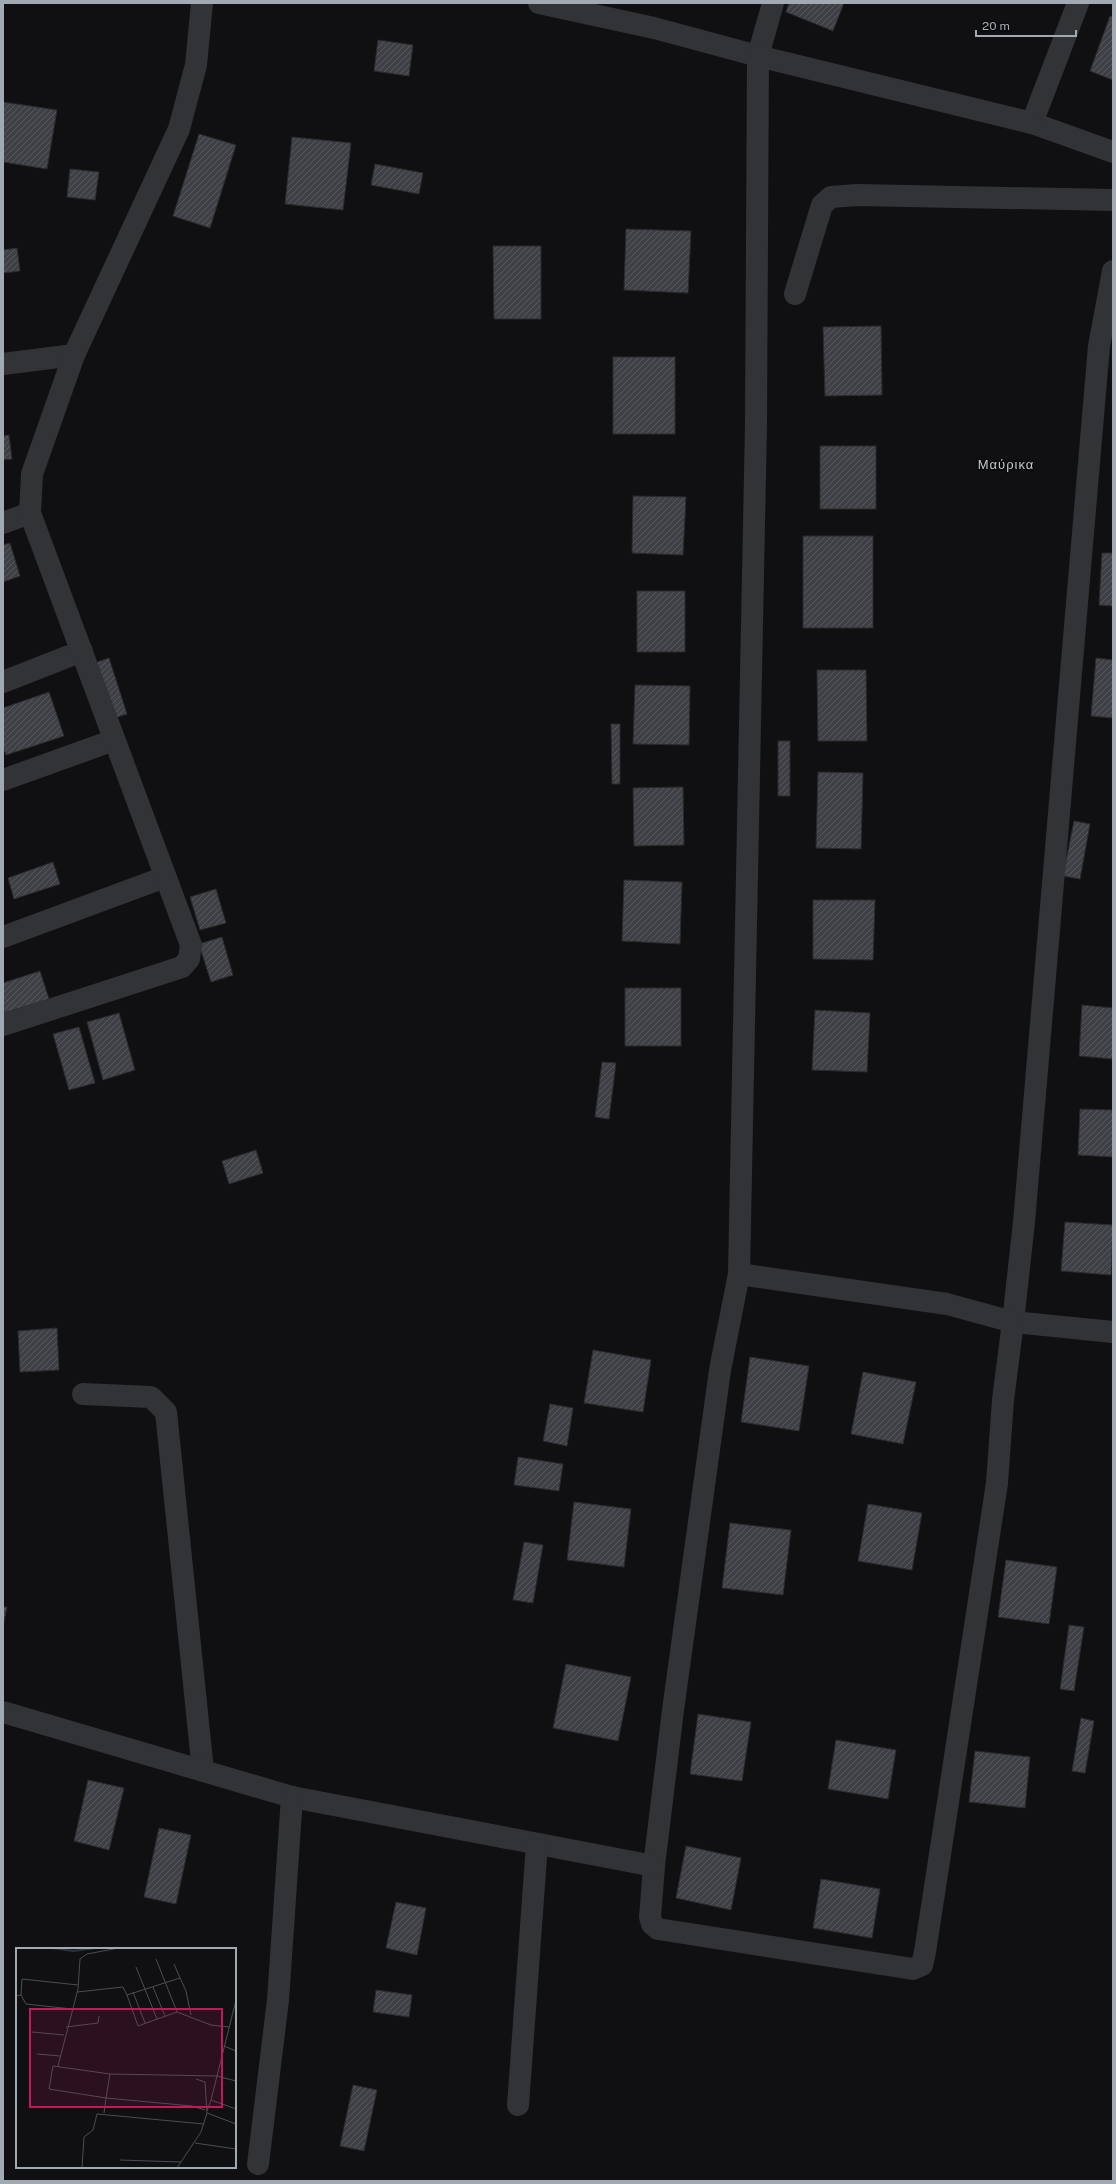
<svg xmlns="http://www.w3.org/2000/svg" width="1116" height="2184" viewBox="0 0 1116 2184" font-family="'Public Sans',sans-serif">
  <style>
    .building { fill: url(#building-hatch); stroke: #2a2b2e }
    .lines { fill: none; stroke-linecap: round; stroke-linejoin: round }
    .minor { stroke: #313337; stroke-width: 22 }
    .labels { text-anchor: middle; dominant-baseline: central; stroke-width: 3; stroke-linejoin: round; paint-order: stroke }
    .quarter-label { font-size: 13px; letter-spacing: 1px; fill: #c2c7ce; stroke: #0b0b0d }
    .inset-river { fill: none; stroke: #2a343a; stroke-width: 2 }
    .inset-road { fill: none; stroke: #4a4d52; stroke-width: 1 }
    .view { fill: #c2185b; fill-opacity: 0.15; stroke: #c2185b; stroke-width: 2 }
    .inset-edge { fill: none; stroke: #a1a9b2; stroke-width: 2 }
  </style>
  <defs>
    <pattern id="building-hatch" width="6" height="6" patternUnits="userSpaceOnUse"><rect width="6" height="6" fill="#3f4045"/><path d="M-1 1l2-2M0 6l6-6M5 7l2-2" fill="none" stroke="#58595d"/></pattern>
  </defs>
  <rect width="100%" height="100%" fill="#101012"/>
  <g class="building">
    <polygon points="789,3 844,3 833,31 786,12"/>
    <polygon points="1110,16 1113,17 1113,80 1090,71"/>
    <polygon points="378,40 413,45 409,76 374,71"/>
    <polygon points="3,102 57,110 47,169 3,162"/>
    <polygon points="199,134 236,145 210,228 173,216"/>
    <polygon points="292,137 351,143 343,210 285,204"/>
    <polygon points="375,164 423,173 419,194 371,185"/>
    <polygon points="70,169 99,172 95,200 67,197"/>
    <polygon points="626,229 691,231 688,293 624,290"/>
    <polygon points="493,246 541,246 541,319 494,319"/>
    <polygon points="17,248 20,271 3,273 3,250"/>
    <polygon points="881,326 882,395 825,396 823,327"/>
    <rect x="613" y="357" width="62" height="77"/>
    <polygon points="9,435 12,459 3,460 3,436"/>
    <rect x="820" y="446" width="56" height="63"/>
    <polygon points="633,496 686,497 683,555 632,553"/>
    <rect x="803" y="536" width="70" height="92"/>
    <polygon points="10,543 20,576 3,582 3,545"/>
    <polygon points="1102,553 1113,553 1113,606 1099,605"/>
    <rect x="637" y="591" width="48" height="61"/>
    <polygon points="109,658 127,714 108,720 89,665"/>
    <polygon points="1096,658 1113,660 1113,718 1091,716"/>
    <polygon points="817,670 866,670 867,741 818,741"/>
    <polygon points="635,685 690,686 689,745 633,744"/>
    <polygon points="49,692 64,736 6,755 3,747 3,708"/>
    <polygon points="611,724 620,724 620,784 612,784"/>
    <rect x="778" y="741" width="12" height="55"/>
    <polygon points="818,772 863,773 861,849 816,848"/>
    <polygon points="683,787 684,845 634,846 633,788"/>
    <polygon points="1074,821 1090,824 1080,879 1063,876"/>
    <polygon points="53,862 60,884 14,899 8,878"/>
    <polygon points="624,880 682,882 680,944 622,941"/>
    <polygon points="216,889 226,923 200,930 190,897"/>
    <polygon points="813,900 875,900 873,960 813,959"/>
    <polygon points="222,937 233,975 211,982 199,944"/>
    <polygon points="40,971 49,999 4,1013 3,983"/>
    <rect x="625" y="988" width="56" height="58"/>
    <polygon points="1082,1005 1113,1008 1113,1059 1079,1056"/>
    <polygon points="815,1010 870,1013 867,1072 812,1070"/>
    <polygon points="119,1013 135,1070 103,1080 87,1022"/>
    <polygon points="79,1027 95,1083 69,1090 53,1034"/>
    <polygon points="602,1062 616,1063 609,1119 595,1117"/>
    <polygon points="1080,1109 1113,1110 1113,1157 1078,1155"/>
    <polygon points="256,1150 263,1173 229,1184 222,1161"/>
    <polygon points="1065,1222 1113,1225 1111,1275 1061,1271"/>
    <polygon points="57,1328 59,1370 20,1372 18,1331"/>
    <polygon points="593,1350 651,1360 643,1412 584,1403"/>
    <polygon points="750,1357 809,1366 799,1431 741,1422"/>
    <polygon points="863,1372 916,1382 903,1444 851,1434"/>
    <polygon points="550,1404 573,1408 567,1446 543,1441"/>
    <polygon points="518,1457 563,1464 559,1491 514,1485"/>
    <polygon points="574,1502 631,1509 624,1567 567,1560"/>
    <polygon points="868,1504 922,1513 912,1570 858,1561"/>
    <polygon points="730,1523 791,1530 783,1595 722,1588"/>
    <polygon points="524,1542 543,1545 533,1603 513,1600"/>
    <polygon points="1006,1560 1057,1567 1049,1624 998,1617"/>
    <polygon points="3,1607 7,1607 3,1626"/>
    <polygon points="1069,1625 1084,1627 1074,1691 1060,1689"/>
    <polygon points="566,1664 631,1677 618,1741 553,1728"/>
    <polygon points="698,1714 751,1722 742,1781 690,1774"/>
    <polygon points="1081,1718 1094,1721 1085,1773 1072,1771"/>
    <polygon points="836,1740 896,1750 888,1799 828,1789"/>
    <polygon points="975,1751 1030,1757 1025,1808 969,1802"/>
    <polygon points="88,1780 124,1788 109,1850 74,1841"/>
    <polygon points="159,1828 191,1835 176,1904 144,1897"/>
    <polygon points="686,1846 741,1858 731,1910 676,1898"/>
    <polygon points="821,1879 880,1889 872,1938 813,1928"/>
    <polygon points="396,1902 426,1908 417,1955 386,1948"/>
    <polygon points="376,1990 412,1995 409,2017 373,2012"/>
    <polygon points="353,2085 377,2090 364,2151 340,2146"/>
  </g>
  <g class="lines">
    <g class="minor">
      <polyline points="539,3 654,28 758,56 773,3"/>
      <polyline points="1078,3 1032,123 1113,152"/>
      <polyline points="1113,271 1099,346 1024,1222 1013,1322 1113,1332"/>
      <polyline points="795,294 822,205 831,197 857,195 1113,200"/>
      <polyline points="3,364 74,355"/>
      <polyline points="3,523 30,513"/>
      <polyline points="3,682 82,651"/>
      <polyline points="3,780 114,740"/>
      <polyline points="3,937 165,877"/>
      <polyline points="3,1025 182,967 189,959 191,945 30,513 32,474 74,355 179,129 196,65 202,3"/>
      <polyline points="739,1274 947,1304 1013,1322 1003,1400 997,1483 925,1952 922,1965 913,1969 658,1929 652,1924 650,1917 654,1866 673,1710 720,1370 739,1274 756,424 758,56 1032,123"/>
      <polyline points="83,1394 151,1397 166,1412 203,1771"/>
      <polyline points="3,1712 292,1797 654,1866"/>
      <polyline points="518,2105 537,1844"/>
      <polyline points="258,2164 278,2000 292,1797"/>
    </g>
  </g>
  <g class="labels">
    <g class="quarter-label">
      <text x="1006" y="464">Μαύρικα</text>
    </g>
  </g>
  <g transform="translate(16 1948)">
    <rect width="220" height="220" fill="#101012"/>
    <path class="inset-river" d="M36,0L57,3L80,0"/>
    <path class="inset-road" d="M140,11L161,64M158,16L164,30M120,19L141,71M137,39L149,68M61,44L107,39L111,47M117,44L129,75M5,47L10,56L56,61M0,48L5,47L6,31L62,37M220,52L201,128L220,133M175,67L170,43L164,30L111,47L122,78L161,64L195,77L213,79M50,79L82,75L83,68M16,84L48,87M208,98L220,103M21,106L44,108M42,118L62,41L64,11L71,6L103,0M94,126L90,150L33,141L37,118L94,126L201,128L195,152M191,163L195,152L220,161M88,165L90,150L176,158L189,162M191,165L220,176M179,195L220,201M104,212L165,214M66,220L68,189L77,182L81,166L188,176M161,220L185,184L191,165L189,134L180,131"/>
    <path class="view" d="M14,61H206V159H14Z"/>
    <rect width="220" height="220" class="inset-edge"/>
  </g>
  <rect width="1116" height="2184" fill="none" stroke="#a1a9b2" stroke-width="8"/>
  <path d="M976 30v6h100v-6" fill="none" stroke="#a1a9b2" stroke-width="2"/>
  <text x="982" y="30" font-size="12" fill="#a1a9b2" stroke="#0b0b0d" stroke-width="3" paint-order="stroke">20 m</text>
</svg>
